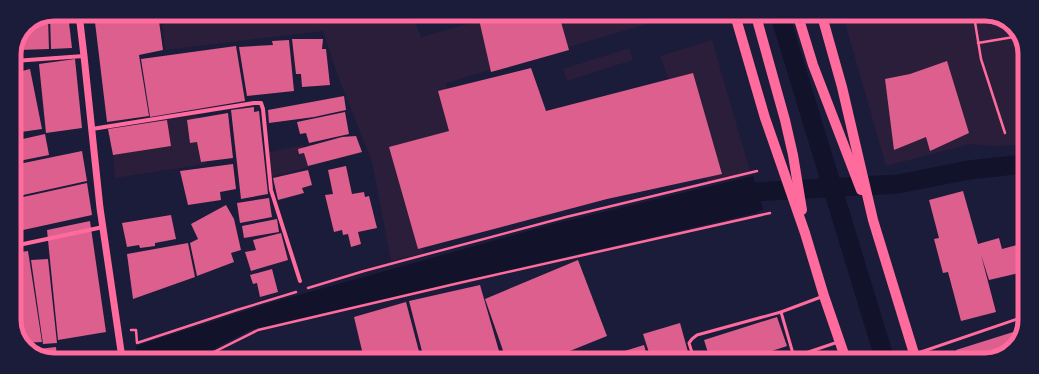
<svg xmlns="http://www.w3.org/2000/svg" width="1039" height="374" viewBox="0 0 1039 374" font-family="Manrope,sans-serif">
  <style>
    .green { fill: #2a1e3b }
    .water { fill: #12122b }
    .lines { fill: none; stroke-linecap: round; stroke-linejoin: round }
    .canal { stroke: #12122b; stroke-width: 19 }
    .building { fill: #dd5f8e }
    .path { stroke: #ff6b9d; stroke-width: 2.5 }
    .service { stroke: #ff6b9d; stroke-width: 3 }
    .minor { stroke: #ff6b9d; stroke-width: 4 }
    .tertiary { stroke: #ff6b9d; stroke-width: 7 }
    .primary { stroke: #ff6b9d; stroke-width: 10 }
    .rim { fill: none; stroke: #ff6b9d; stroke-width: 5 }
  </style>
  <rect width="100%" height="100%" fill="#1b1b3a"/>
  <g class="green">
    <polygon points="161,14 412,15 421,37 500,15 678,15 446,83 455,135 398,154 424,253 391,261 372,162 337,74 323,31 165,50"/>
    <polygon points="843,16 998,16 1017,30 1025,51 1024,145 992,146 970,144 886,166"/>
    <polygon points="712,40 750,171 708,184 660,56"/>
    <polygon points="629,48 633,60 567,81 563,69"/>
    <polygon points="198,115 206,164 115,178 113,155 171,146 167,120"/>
    <polygon points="303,145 309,167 271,177 269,152"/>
  </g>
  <polygon class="water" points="753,176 763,209 756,213 250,330 196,358 138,358 136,346 270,303 554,224"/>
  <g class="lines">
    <g class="canal">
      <polyline points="780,16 885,360"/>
      <polyline points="732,197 754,192 898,184 969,170 1024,164"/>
    </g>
  </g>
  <g class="building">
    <polygon points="54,14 68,14 72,48 51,49 50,16"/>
    <polygon points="94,14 158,14 163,50 139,55 149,116 107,122"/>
    <polygon points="478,15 559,15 569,50 491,72"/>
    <polygon points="44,18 48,18 49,49 19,50 19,41 26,26"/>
    <polygon points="292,39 323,39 322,49 326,49 330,85 302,87 301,74 296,74"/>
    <polygon points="289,40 294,91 247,96 239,47 273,45 272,41"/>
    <polygon points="236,46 245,101 150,117 141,59"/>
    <polygon points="75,59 82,128 46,133 39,64"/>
    <polygon points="947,61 969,133 930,151 926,137 894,150 885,79 910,74"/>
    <polygon points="531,68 546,111 693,73 722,174 607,199 418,249 389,147 449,131 438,91"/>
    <polygon points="30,69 42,129 14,133 14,73"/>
    <polygon points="344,96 346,110 314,117 269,123 268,110"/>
    <polygon points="254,107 254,112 259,111 268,194 241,199 231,110"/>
    <polygon points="345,112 349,134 309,143 306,133 300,134 297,122"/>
    <polygon points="228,113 233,158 201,162 197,142 190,143 187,120"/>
    <polygon points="167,120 171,146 113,155 108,129"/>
    <polygon points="45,134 49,155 14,162 14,141"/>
    <polygon points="356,136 362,152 308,166 304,153 299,154 298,149 342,137"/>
    <polygon points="82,151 87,181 14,197 14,165"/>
    <polygon points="233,164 236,189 220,192 221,200 188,205 180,171"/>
    <polygon points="346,166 352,194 364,192 365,197 369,196 377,228 358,232 361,244 351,247 348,234 343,235 342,230 334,232 325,195 333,194 328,170"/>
    <polygon points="308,170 312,185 302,188 304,193 278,200 273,178"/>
    <polygon points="87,183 92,215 14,232 14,199"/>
    <polygon points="963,191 978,244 999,238 1002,249 1024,243 1023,272 989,280 981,255 996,312 961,321 948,272 943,273 934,239 939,238 929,200"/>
    <polygon points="269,198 272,217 240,223 237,203"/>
    <polygon points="226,205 234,219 241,250 231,253 234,262 197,276 190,243 198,239 191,224"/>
    <polygon points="171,215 176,239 155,243 155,246 140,248 139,245 127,247 122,223"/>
    <polygon points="277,219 279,232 244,238 242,226"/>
    <polygon points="90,221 106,332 58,340 47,230"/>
    <polygon points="281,233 288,260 251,271 245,252 256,250 253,240"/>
    <polygon points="188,243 195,277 133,299 127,254"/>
    <polygon points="28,251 42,342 22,343 14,323 14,253"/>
    <polygon points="48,259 57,343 43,344 31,260"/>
    <polygon points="578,260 607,336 550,359 506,359 485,299"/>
    <polygon points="272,269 278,292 260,297 257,283 253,284 250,275"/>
    <polygon points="480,285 501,358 424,359 409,301"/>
    <polygon points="406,302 421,359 364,359 354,317"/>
    <polygon points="777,317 787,346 747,359 710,359 704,340"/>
    <polygon points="680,323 690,359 651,359 643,334"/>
    <polygon points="1023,329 1023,333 1009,352 985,360 959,360 956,350"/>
    <polygon points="644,345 648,359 617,359 615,354"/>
    <polygon points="56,347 57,358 41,358 30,350"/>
  </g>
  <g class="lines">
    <g class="path">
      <polyline points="974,16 981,59 1005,133"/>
      <polyline points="978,43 1019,36"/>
      <polyline points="308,288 364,271 566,217 757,171"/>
      <polyline points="131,330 136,330 137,343 237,310 296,292"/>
      <polyline points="202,358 258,330 459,283 770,213"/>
    </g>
    <g class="service">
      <polyline points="781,312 794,357"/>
      <polyline points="915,354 1023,317"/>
      <polyline points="694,359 689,343 692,339 697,335 781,312 821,297"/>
      <polyline points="785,360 838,342"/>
    </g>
    <g class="minor">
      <polyline points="14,61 84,56"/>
      <polyline points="92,129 254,103 261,103 263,109 271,190 300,281"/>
      <polyline points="14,246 103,227"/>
    </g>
    <polyline class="tertiary" points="79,14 84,56 100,208 122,358"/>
    <g class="primary">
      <polyline points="735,15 765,118 805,233 824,296 846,360"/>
      <polyline points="756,16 785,120 793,155 802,210"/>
      <polyline points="798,16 813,65 861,190"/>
      <polyline points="822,16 842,87 873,220 916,360"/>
    </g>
  </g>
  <path d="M0 0H1039V374H0ZM54 21H985A33 33 0 0 1 1018 54V320A33 33 0 0 1 985 353H54A33 33 0 0 1 21 320V54A33 33 0 0 1 54 21Z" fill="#1b1b3a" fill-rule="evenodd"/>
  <path class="rim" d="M54 21H985A33 33 0 0 1 1018 54V320A33 33 0 0 1 985 353H54A33 33 0 0 1 21 320V54A33 33 0 0 1 54 21Z"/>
</svg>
